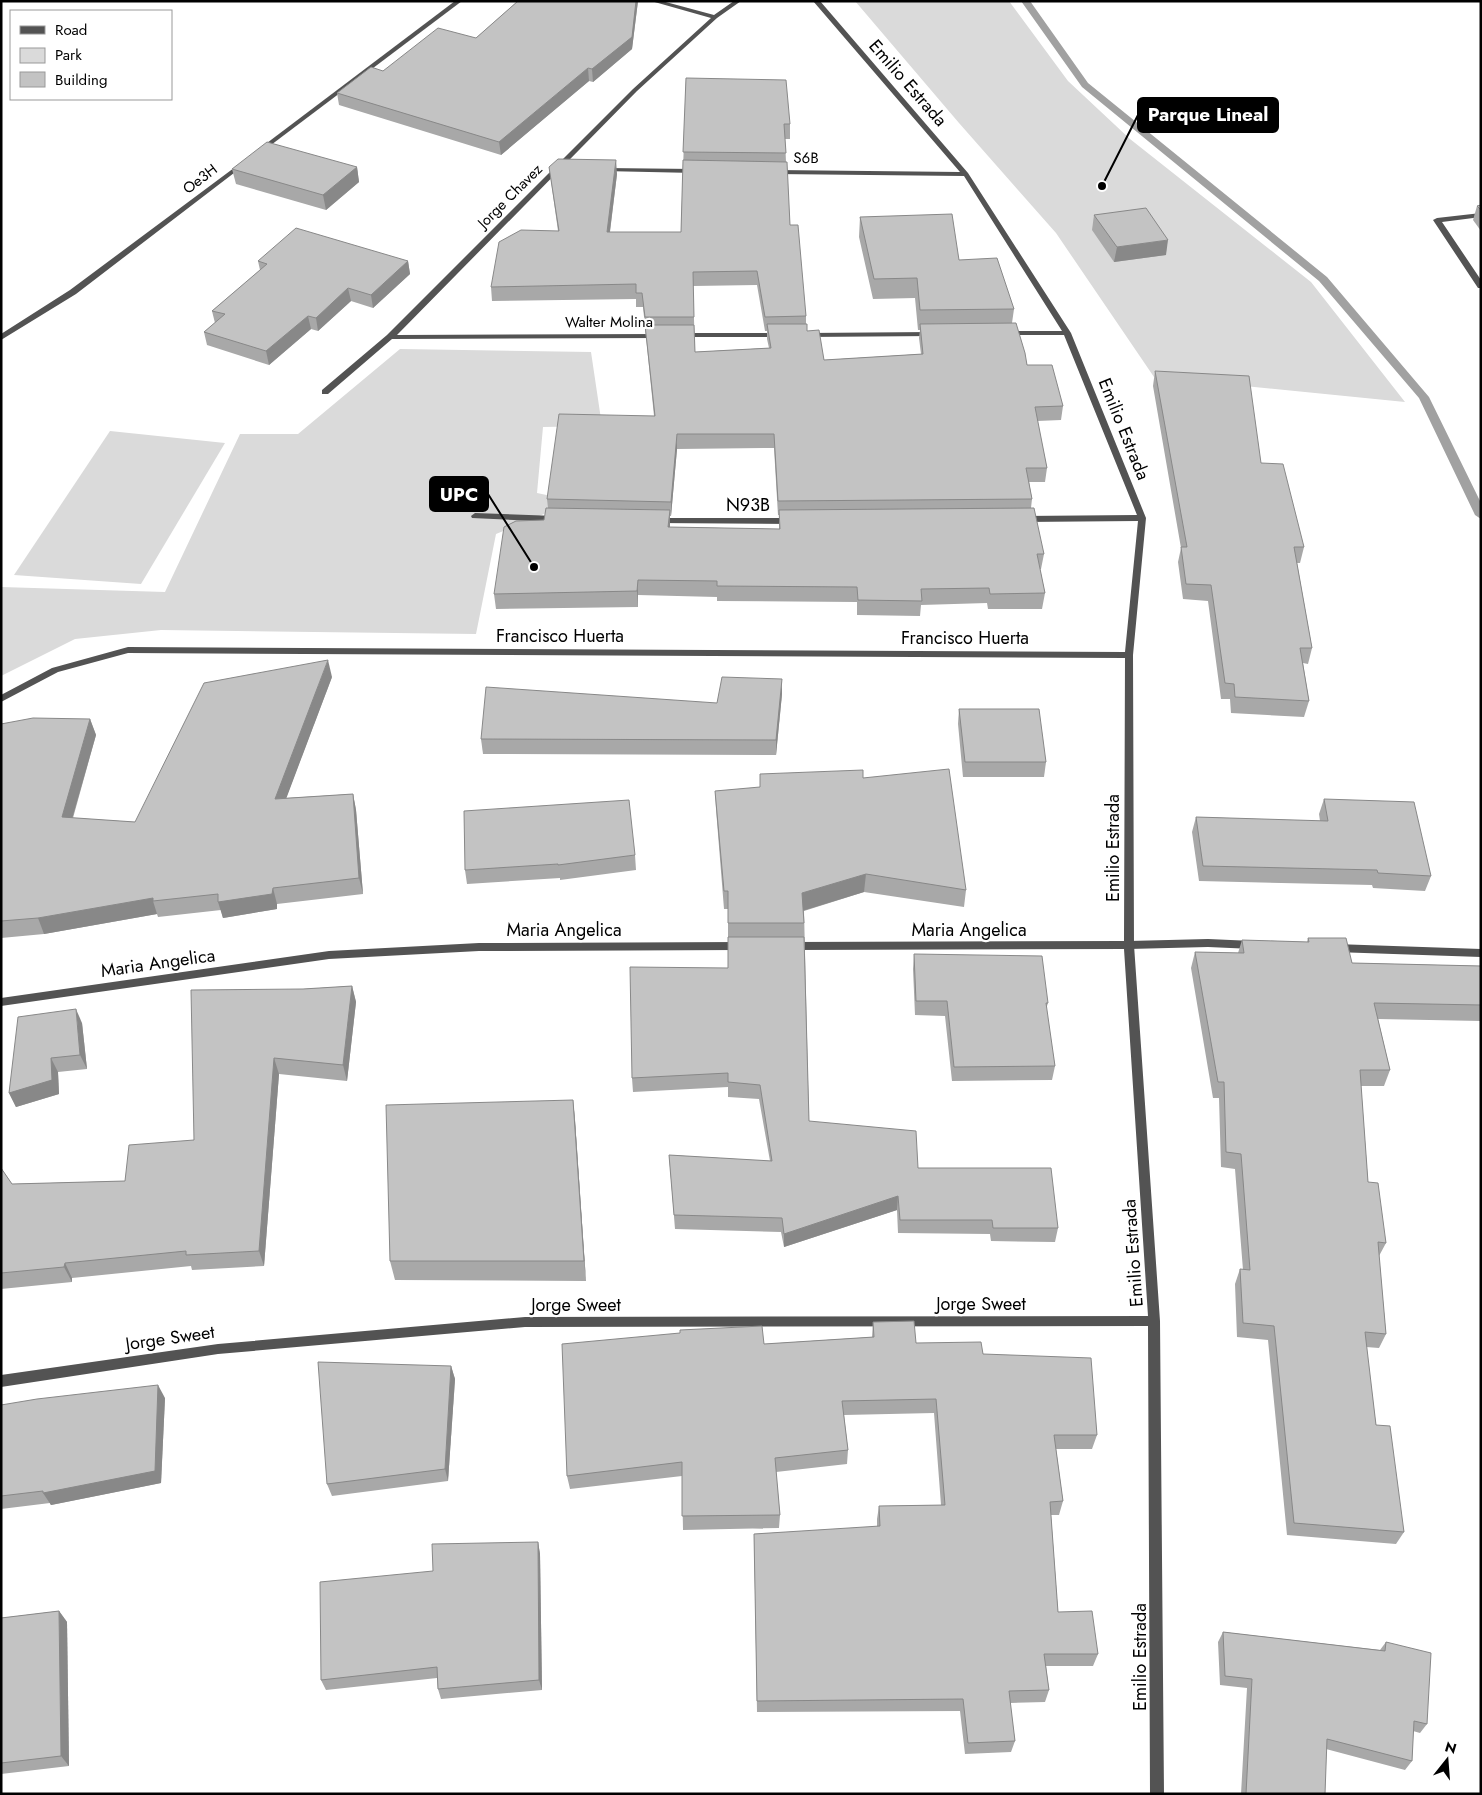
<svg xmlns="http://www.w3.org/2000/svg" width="1482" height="1795" viewBox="0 0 1482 1795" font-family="Jost,sans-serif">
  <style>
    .green { fill: #dadada }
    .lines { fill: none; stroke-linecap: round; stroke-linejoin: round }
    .stream { fill: #a1a1a1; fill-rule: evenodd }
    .lane { fill: #535353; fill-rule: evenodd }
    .street { fill: #535353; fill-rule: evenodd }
    .wall { fill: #a8a8a8; fill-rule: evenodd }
    .shaded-wall { fill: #888 }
    .building { fill: #c3c3c3; stroke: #888 }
    .labels { text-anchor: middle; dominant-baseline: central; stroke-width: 4.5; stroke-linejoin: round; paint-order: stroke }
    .far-street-label { font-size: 15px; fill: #000; stroke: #fff }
    .street-label { font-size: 18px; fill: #000; stroke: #fff }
    .leader { fill: none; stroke: #000; stroke-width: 2 }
    .callout-dot { fill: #000; stroke: #fff; stroke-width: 2 }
    .callout { fill: #000; stroke: #000; stroke-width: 2 }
    .callout-label { font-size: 19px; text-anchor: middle; font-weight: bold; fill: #fff }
  </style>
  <rect width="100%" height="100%" fill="#fff"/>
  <g class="green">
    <polygon points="855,1 1009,1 1068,81 1130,139 1311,282 1405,402 1154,377 1056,233 959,123"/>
    <polygon points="400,349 591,352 602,426 543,427 537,493 575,501 496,534 476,634 161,630 75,639 1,676 1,587 165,592 240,434 298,434"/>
    <polygon points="110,431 225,443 141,584 14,575"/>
  </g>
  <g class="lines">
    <polygon class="stream" points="1021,1 1030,1 1088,83 1327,277 1429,397 1481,503 1481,519 1475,515 1419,398 1319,281 1082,87"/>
    <g class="lane">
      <polygon points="1481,213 1481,217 1442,222 1481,280 1481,288 1478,288 1433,220 1437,218"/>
      <polygon points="1208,939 1253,941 1257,942 1258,945 1257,948 1253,949 1208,947 1129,949 1125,948 1124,945 1125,942 1129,941"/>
      <polygon points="1335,944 1481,949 1481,957 1335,952 1331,951 1330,948 1331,945"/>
    </g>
    <g class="street">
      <polygon points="455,1 462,1 263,151 259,151 259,149"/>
      <polygon points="651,1 662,1 714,15 734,1 741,1 717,18 637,91 397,335 659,334 662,334 662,338 392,339 328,394 322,394 322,390 387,335 633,89 711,18"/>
      <polygon points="813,1 820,1 968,173 1071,333 1146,518 1133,655 1134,945 1160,1321 1164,1794 1150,1794 1148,1326 525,1327 218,1354 1,1387 1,1375 218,1344 525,1317 1148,1316 1124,949 791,950 787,949 786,946 787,943 791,942 1124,941 1125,658 128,653 58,672 1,702 1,695 52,668 128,647 1125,652 1138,521 1023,522 1019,519 1023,516 1137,515 1064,335 1006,335 1002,333 1006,331 1062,331 964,176 775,174 772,172 775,170 960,172"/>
      <polygon points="242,162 247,163 76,294 1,340 1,334 70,290"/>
      <polygon points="605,168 695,169 698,171 695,173 603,171 602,170"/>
      <polygon points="932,332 936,334 935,336 806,337 802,335 806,333"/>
      <polygon points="678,333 779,333 783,335 779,337 678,337"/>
      <polygon points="475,513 556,516 560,519 556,522 472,518 471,516"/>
      <polygon points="658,518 791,518 795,521 791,524 655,523 655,519"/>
      <polygon points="742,942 746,943 747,946 746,949 742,950 479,951 329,959 1,1006 1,998 329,951 479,943"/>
    </g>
  </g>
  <g class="wall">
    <polygon points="518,1 638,1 632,49 593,82 589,81 501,155 339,105 337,93 383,71 476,38"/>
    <path d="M686,78L790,124V139H785L786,162L790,225L806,316V324L807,331L824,360L921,354L919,338L920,330H918L915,298L873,299L859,237L860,217L959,260L1014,309L1012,323L1027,365L1063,406L1061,420L1037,421L1047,468L1045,482H1029L1032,499L1031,508L1044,554L1041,569H1040L1045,593L1042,609H988L987,603L921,605L920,616L857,615V602L717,601V597L638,595V607L496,609L494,594L544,520L548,508L547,499L654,416L643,307H636V299L492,301L491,287L558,231L551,181L549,167L617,174L610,232H681ZM757,285L765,331H767V339L769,348L695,352L693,286ZM774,448L778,515H779V529L670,527V516H671L677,449Z"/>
    <polygon points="357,167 359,182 326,210 236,184 232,169"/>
    <polygon points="1481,205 1481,231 1473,220 1477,206"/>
    <polygon points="1094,215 1166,255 1114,262 1092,230"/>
    <polygon points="258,261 408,261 410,274 373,308 351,301 318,331 311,329 269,365 207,345 204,332 215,323 212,311 260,270"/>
    <polygon points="1155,371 1261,463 1304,547 1300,563 1297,563 1312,648 1308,664 1303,663 1309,701 1304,717 1231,713 1230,699 1221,699 1208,601 1183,599 1178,562 1181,548 1153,386"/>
    <polygon points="332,677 286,798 353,794 356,810 363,894 277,904 277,909 223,918 221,910 158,917 157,914 44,934 1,938 1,724 90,719 96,735 73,818 135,822"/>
    <polygon points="782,694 776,755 483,754 481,739 717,703"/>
    <polygon points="959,709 1046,762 1044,777 963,777 958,724"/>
    <polygon points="760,774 863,778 966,890 964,907 864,892 804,911 809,1121 1058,1228 1055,1242 991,1241 990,1234 898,1233 897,1210 784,1247 781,1232 675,1229 669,1155 770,1161 759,1099 728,1097 728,1087 633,1092 632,1078 728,968 728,909 724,909 716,809 715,791 760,788"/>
    <polygon points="1324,799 1431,876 1425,891 1373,888 1372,885 1199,881 1192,832 1196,817 1320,821 1319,814"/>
    <polygon points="635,855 636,870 560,880 560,878 467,884 465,870"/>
    <polygon points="1308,938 1352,963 1481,966 1481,1021 1378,1019 1390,1070 1384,1086 1361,1086 1368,1182 1386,1243 1379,1256 1386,1334 1379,1348 1366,1347 1376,1425 1404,1532 1396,1544 1287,1535 1268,1340 1237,1337 1235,1284 1240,1269 1243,1270 1235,1169 1221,1167 1219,1098 1213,1098 1191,968 1195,952 1238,953 1242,940 1307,942"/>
    <polygon points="914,954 1048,1003 1046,1009 1055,1066 1052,1080 952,1081 945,1016 915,1015 913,969"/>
    <polygon points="352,986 356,1002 347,1081 279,1074 264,1266 192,1270 191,1266 72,1278 72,1282 1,1289 1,1168 12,1184 125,1181 194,1140 303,989"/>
    <polygon points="82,1023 87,1069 58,1072 59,1094 16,1107 9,1093"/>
    <polygon points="573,1100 575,1120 586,1281 395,1280 390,1261"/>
    <polygon points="873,1322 916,1343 983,1354 1097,1435 1092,1449 1056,1449 1063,1501 1059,1515 1051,1515 1058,1612 1098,1654 1093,1666 1046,1666 1049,1690 1045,1702 1010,1703 1015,1741 1011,1752 965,1754 960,1711 757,1712 754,1534 877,1527 877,1519 879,1506 941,1505 934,1413 844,1415 848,1450 847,1464 776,1472 780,1515 779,1528 683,1530 682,1476 570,1489 567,1476 764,1344 872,1337"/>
    <polygon points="451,1366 455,1379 448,1481 332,1496 327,1484"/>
    <polygon points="165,1398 161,1483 51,1505 50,1503 1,1509 1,1405"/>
    <polygon points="538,1542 540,1554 542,1690 441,1699 438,1689 437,1678 326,1690 321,1680 433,1571"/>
    <polygon points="59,1611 67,1622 69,1766 1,1774 1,1618"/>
    <polygon points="1223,1632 1380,1650 1386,1642 1427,1724 1420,1733 1413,1731 1412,1761 1405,1770 1326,1749 1325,1794 1241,1794 1247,1688 1220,1685 1218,1642"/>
  </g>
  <g class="shaded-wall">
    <polygon points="636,1 638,1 632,49 593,82 592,69"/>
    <polygon points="588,68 589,81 501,155 499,142"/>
    <polygon points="616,160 617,174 608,246 607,232"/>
    <polygon points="357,167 359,182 326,210 323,195"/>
    <polygon points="1168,240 1166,255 1114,262 1117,247"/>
    <polygon points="408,261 410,274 373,308 371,295"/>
    <polygon points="348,288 351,301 318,331 316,318"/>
    <polygon points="308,316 311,329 269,365 266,351"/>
    <polygon points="677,434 677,449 671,516 671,502"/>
    <polygon points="670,510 670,526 669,542 668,527"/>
    <polygon points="638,580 638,607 637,591"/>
    <polygon points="328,660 332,677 280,815 275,799"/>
    <polygon points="782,679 782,694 776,755 776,740"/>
    <polygon points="90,719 96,735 68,833 62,817"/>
    <polygon points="353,794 356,810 363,894 359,878"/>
    <polygon points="866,874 864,892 802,911 802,893"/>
    <polygon points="273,888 277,904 277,909 223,918 218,902"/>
    <polygon points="153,898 153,901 157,914 44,934 38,918"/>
    <polygon points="352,986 356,1002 347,1081 343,1065"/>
    <polygon points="76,1009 82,1023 87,1069 80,1055"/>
    <polygon points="51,1058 58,1072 59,1094 16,1107 9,1093"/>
    <polygon points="274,1058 279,1074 264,1266 259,1251"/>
    <polygon points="573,1100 575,1120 586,1281 584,1261"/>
    <polygon points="898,1196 897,1210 784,1247 784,1234"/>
    <polygon points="65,1263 72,1278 72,1282 64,1267"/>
    <polygon points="451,1366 455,1379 448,1481 445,1469"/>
    <polygon points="158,1385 165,1398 161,1483 51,1505 43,1493"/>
    <polygon points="538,1542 540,1554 542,1690 539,1680"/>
    <polygon points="59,1611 67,1622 69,1766 61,1756"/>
  </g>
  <g class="building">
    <polygon points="518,1 636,1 632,37 592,69 588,68 499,142 337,93 371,67 383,71 438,28 476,38"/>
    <polygon points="686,78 786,80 790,124 784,124 786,153 683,152"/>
    <polygon points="267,142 357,167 323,195 232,169"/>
    <polygon points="558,159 616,160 607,232 681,232 683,160 787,162 790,225 798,225 806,316 765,317 757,271 693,272 694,317 645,317 642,293 636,293 636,284 491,287 499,242 521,230 559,231 549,167"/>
    <polygon points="1481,205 1481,210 1477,206"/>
    <polygon points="1146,208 1168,240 1117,247 1094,215"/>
    <polygon points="952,214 959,260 997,258 1014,309 920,310 917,278 874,279 860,217"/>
    <polygon points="296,228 408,261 371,295 348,288 316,318 308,316 266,351 204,332 225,314 212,311 267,264 258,261"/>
    <polygon points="1016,323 1025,353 1027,365 1052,365 1063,406 1035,407 1047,468 1026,468 1032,499 778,501 774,434 677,434 671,502 547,499 559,414 655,416 645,325 694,325 695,352 771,348 767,324 807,324 807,331 819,330 824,360 923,354 920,324"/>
    <polygon points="1155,371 1249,376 1261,463 1283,464 1304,547 1294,547 1312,648 1300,648 1309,701 1235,697 1234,684 1225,683 1211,585 1186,584 1181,547 1187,547"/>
    <polygon points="546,508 670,510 668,527 780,529 779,510 1034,508 1044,554 1037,554 1045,593 990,594 989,588 921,589 922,601 858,600 857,587 717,586 717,581 638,580 637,591 494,594 504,527 516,521 544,520"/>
    <polygon points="328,660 275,799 353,794 359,878 273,888 272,894 218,902 218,894 153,901 153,898 38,918 1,921 1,724 33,718 90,719 62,817 135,822 204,683"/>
    <polygon points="722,677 782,679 776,740 481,739 486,687 717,703"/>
    <polygon points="959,709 1039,709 1046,762 965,762"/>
    <polygon points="949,769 966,890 866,874 802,893 804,923 728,923 728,891 724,891 715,791 760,787 760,774 863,770 863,778"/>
    <polygon points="1324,799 1414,802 1431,876 1378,873 1377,870 1203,866 1196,817 1328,821"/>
    <polygon points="629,800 635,855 558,865 558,864 465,870 464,811"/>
    <polygon points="728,937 804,937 809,1121 916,1131 918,1168 1051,1168 1058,1228 993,1228 992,1220 900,1220 898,1196 784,1234 782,1218 674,1215 669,1155 772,1161 760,1085 728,1082 728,1073 632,1078 630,967 728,968"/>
    <polygon points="1308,938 1346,938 1352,963 1481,966 1481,1005 1374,1003 1390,1070 1360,1070 1368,1182 1378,1183 1386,1243 1378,1242 1386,1334 1365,1332 1376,1425 1390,1426 1404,1532 1294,1523 1274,1326 1243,1323 1240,1269 1250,1270 1241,1154 1226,1152 1224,1082 1218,1082 1195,952 1244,953 1242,940 1309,942"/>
    <polygon points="914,954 1042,956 1048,1003 1046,1003 1055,1066 954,1067 947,1001 916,1001"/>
    <polygon points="352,986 343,1065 274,1058 259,1251 186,1255 186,1251 65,1263 64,1267 1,1273 1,1168 12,1184 125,1181 129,1145 194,1140 191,990 303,989"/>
    <polygon points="76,1009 80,1055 51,1058 52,1080 9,1093 18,1017"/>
    <polygon points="573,1100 584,1261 390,1261 386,1105"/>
    <polygon points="914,1321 916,1343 981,1342 983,1354 1091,1358 1097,1435 1054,1435 1063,1501 1050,1502 1058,1612 1092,1611 1098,1654 1044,1654 1049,1690 1009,1691 1015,1741 968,1743 963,1699 757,1701 754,1534 880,1526 879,1506 945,1505 936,1399 842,1401 848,1450 775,1458 780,1515 682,1516 682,1462 567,1476 562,1344 680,1333 680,1330 762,1326 764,1344 874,1337 873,1322"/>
    <polygon points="318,1362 451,1366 445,1469 327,1484"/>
    <polygon points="158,1385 155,1471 43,1493 43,1491 1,1496 1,1405 37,1399"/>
    <polygon points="538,1542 539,1680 438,1689 437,1667 321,1680 320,1582 433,1571 432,1544"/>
    <polygon points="59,1611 61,1756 1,1763 1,1618"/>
    <polygon points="1223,1632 1385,1651 1386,1642 1431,1653 1427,1724 1414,1721 1412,1761 1327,1739 1325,1794 1246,1794 1252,1679 1225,1676"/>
  </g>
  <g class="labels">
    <g class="far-street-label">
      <text transform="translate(806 158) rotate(1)">S6B</text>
      <text transform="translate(200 179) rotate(-37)">Oe3H</text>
      <text transform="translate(510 196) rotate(-45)">Jorge Chavez</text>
      <text x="609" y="322">Walter Molina</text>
    </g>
    <g class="street-label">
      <text transform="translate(908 83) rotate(49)">Emilio Estrada</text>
      <text transform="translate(1124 429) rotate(68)">Emilio Estrada</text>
      <text x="748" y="505">N93B</text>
      <text x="560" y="636">Francisco Huerta</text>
      <text x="965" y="638">Francisco Huerta</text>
      <text transform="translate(1113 848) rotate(-90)">Emilio Estrada</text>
      <text x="564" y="930">Maria Angelica</text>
      <text x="969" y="930">Maria Angelica</text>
      <text transform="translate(158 963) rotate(-8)">Maria Angelica</text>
      <text transform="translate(1133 1253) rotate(-94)">Emilio Estrada</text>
      <text x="981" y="1304">Jorge Sweet</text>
      <text x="576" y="1305">Jorge Sweet</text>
      <text transform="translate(170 1338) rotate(-8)">Jorge Sweet</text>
      <text transform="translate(1140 1657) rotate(-90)">Emilio Estrada</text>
    </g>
  </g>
  <path class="leader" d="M1102 186L1138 115M534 567L488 494"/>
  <g class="callout-dot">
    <circle cx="1102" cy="186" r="5"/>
    <circle cx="534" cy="567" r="5"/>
  </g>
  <g class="callout">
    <rect x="1138" y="98" width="140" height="34" rx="5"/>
    <rect x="430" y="477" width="58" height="34" rx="5"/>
  </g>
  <g class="callout-label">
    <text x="1208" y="121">Parque Lineal</text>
    <text x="459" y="501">UPC</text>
  </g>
  <rect width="1482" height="1795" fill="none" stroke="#000000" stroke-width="5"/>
  <rect x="10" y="10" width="162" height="90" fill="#ffffff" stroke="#999999"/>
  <rect x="20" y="26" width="25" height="8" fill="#535353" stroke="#999999"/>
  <text x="55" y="35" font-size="15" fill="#000000">Road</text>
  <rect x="20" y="48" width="25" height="15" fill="#dadada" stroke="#999999"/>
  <text x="55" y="60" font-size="15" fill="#000000">Park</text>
  <rect x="20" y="72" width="25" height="15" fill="#c3c3c3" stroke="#999999"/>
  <text x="55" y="85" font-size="15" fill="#000000">Building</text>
  <g transform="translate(1447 1760) rotate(17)" stroke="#ffffff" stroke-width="4" paint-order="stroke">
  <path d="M0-4L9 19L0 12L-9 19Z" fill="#000000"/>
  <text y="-8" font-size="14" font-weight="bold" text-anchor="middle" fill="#000000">N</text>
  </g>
</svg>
